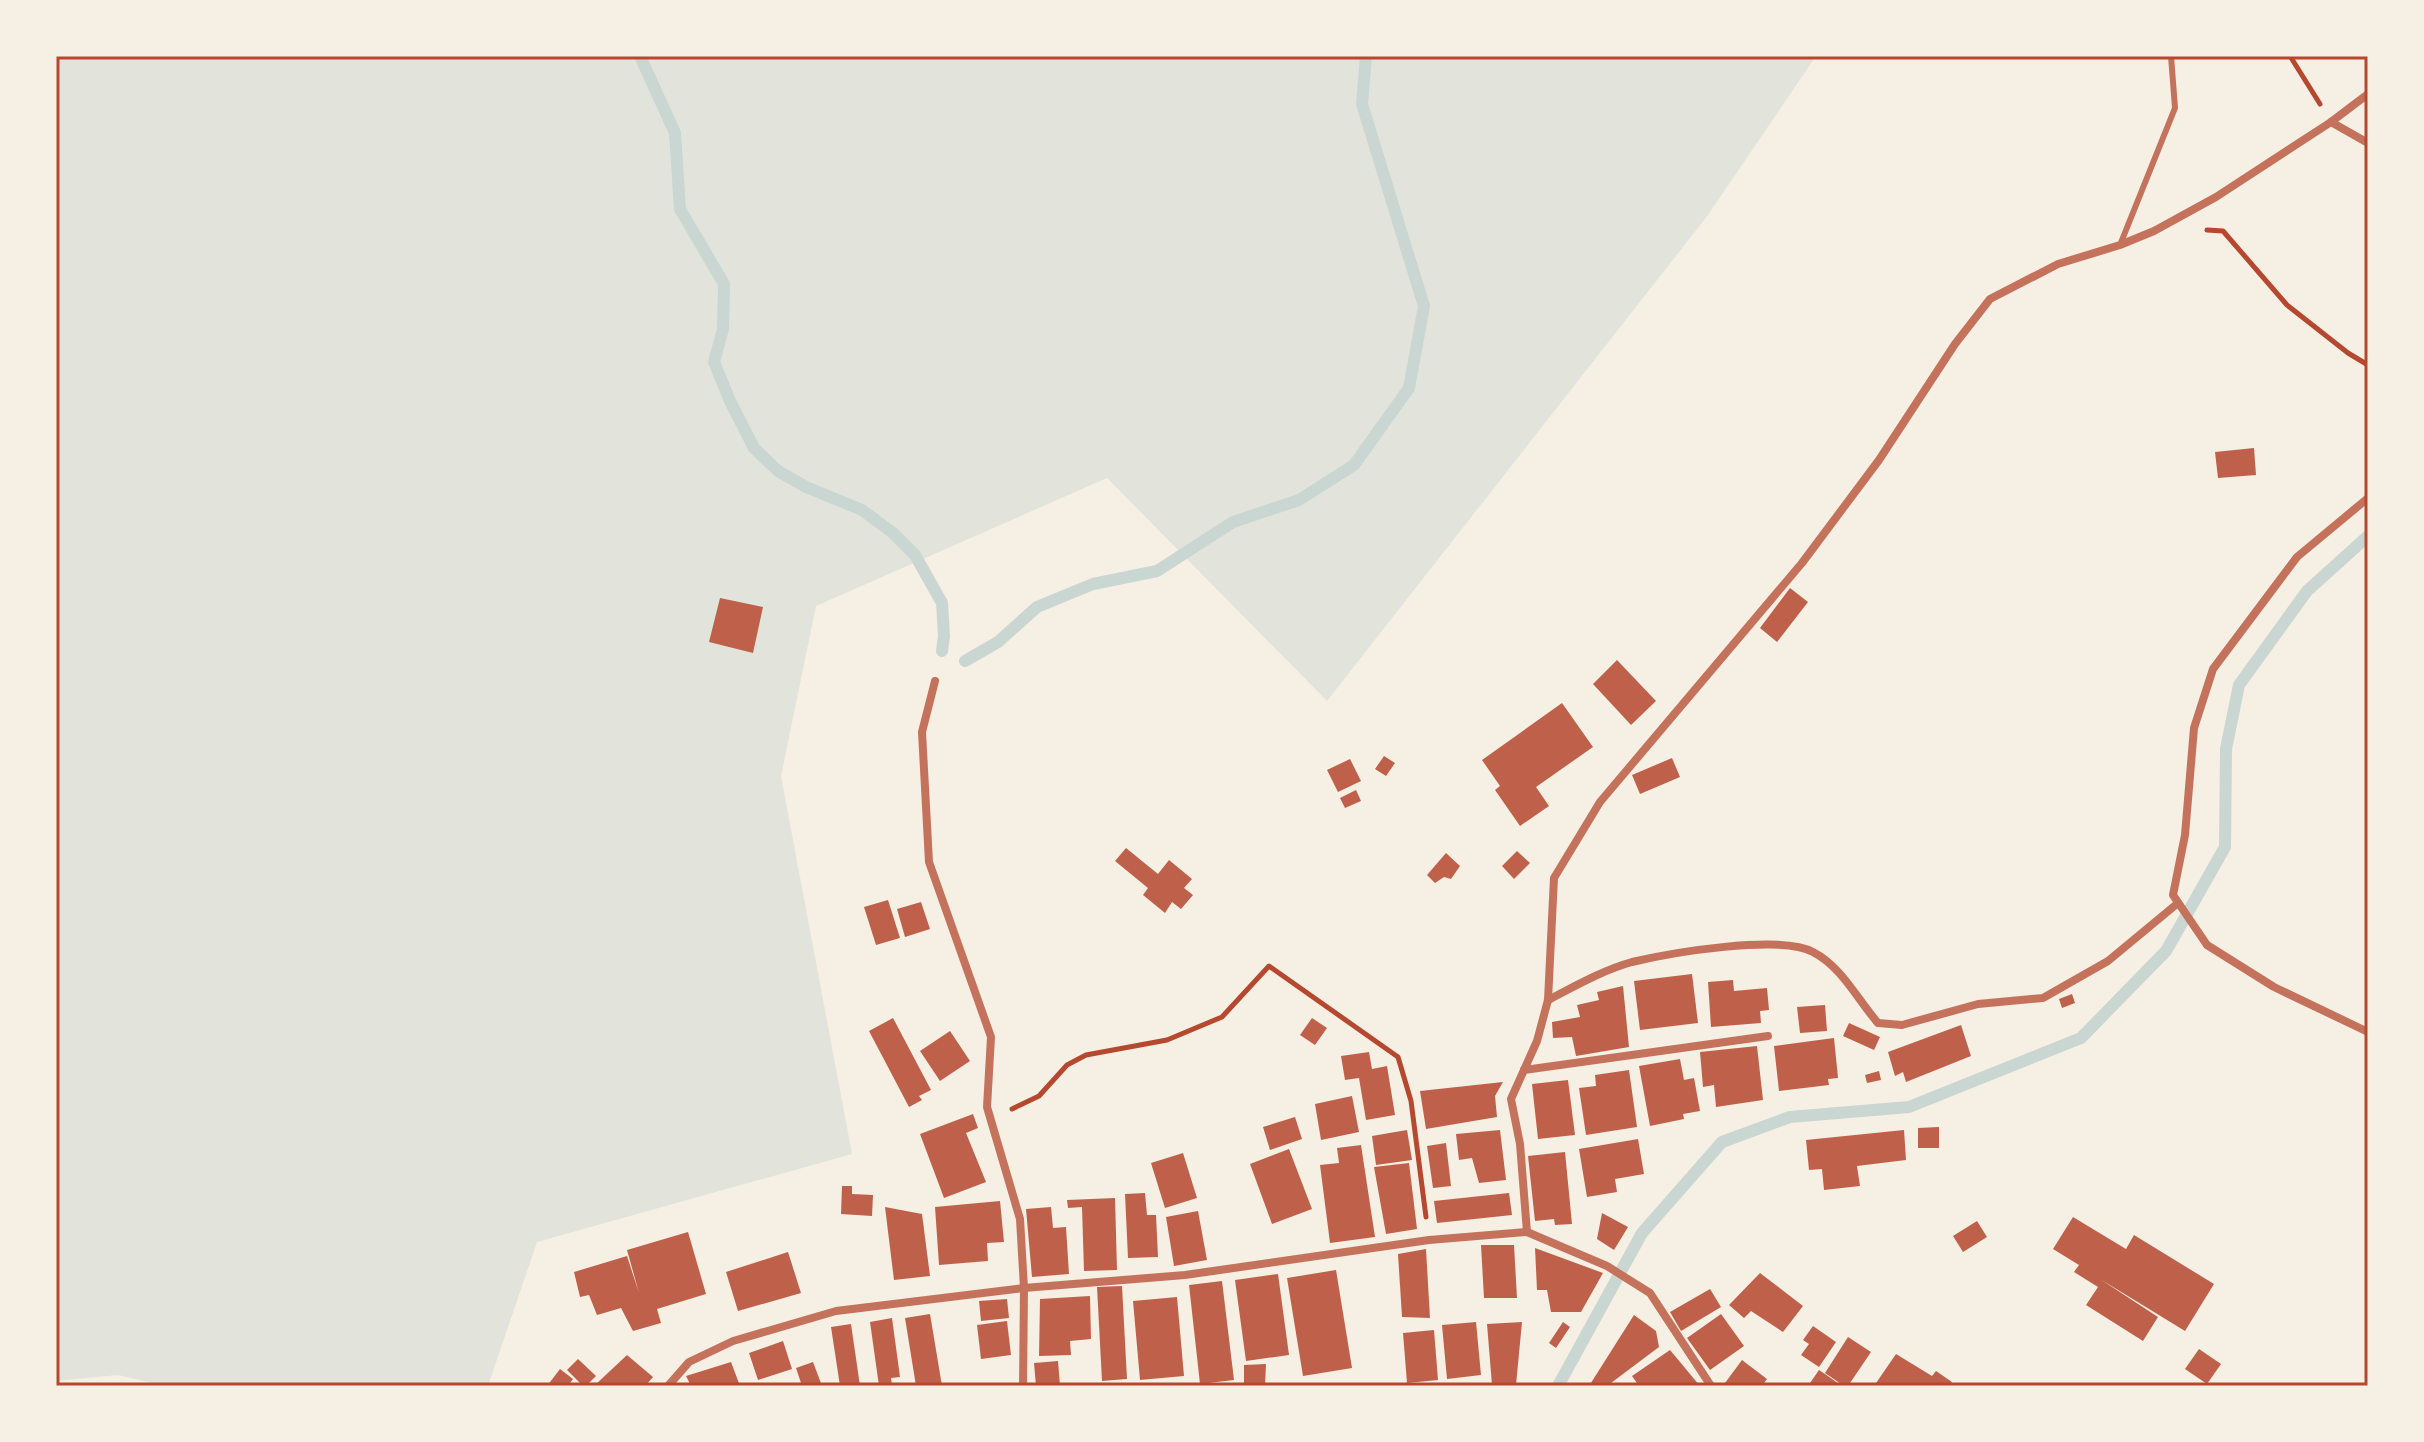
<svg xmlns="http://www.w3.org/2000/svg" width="2424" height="1442" viewBox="0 0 2424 1442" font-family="'Noto Serif',serif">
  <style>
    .green { fill: #e2e4dc }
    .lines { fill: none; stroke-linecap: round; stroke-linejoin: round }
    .stream { stroke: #c9d6d2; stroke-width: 12 }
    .building { fill: #bf614a }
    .path { stroke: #b5482f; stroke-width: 5 }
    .service { stroke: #c5725c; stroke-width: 6 }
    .minor { stroke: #c5725c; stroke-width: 8 }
    .neatline { fill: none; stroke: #b5482f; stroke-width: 3 }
  </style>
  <rect width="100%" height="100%" fill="#f6efe4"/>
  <polygon class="green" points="56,56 1816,56 1708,215 1327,701 1107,478 816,606 781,776 852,1154 537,1242 488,1386 165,1386 118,1375 56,1381"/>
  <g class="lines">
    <g class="stream">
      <polyline points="640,56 675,133 680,209 724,284 723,329 714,362 730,401 754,448 778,471 806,487 862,510 893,533 915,555 942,603 944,636 942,651"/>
      <polyline points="965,661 998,642 1037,607 1093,584 1157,571 1233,522 1299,500 1354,465 1409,388 1424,306 1362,104 1366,56"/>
      <polyline points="1558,1386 1642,1233 1722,1142 1790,1117 1909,1107 2081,1038 2166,951 2225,847 2226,749 2239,685 2307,591 2368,536"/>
    </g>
  </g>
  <g class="building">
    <polygon points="2254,448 2256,475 2218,478 2215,452"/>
    <polygon points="1790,588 1808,602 1777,642 1760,628"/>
    <polygon points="720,598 763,607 753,653 709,642"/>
    <polygon points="1617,660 1656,701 1631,725 1593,684"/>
    <polygon points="1562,703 1593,747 1536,787 1549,806 1520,826 1495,790 1500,786 1482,760"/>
    <polygon points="1384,756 1395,763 1386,776 1375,769"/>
    <polygon points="1672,758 1680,777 1640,794 1632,775"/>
    <polygon points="1350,759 1361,781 1338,792 1327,770"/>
    <polygon points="1356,790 1361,801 1345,808 1340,798"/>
    <polygon points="1126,848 1158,874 1169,860 1192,879 1184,888 1193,895 1181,909 1172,902 1165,913 1143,895 1148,888 1115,861"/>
    <polygon points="1517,851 1530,863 1514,879 1502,866"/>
    <polygon points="1446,853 1460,866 1451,879 1444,877 1435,883 1427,875"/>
    <polygon points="888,900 900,938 876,945 864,907"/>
    <polygon points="921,902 930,929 905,937 897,909"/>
    <polygon points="1692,974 1698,1023 1640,1030 1634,981"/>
    <polygon points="1733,980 1734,991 1767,988 1769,1010 1760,1011 1761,1023 1711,1027 1708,982"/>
    <polygon points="1623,986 1629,1047 1576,1056 1572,1037 1553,1038 1552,1022 1580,1017 1577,1005 1599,1000 1597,992"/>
    <polygon points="2072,994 2075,1003 2062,1008 2059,999"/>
    <polygon points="1825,1005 1827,1031 1800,1033 1797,1007"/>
    <polygon points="893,1018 931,1090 919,1096 922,1100 909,1107 869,1031"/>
    <polygon points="1312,1018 1327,1028 1315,1045 1300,1035"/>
    <polygon points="1849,1023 1880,1037 1874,1050 1843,1036"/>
    <polygon points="1961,1025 1971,1056 1906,1082 1903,1072 1895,1076 1888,1052"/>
    <polygon points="950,1031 970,1061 940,1081 920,1051"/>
    <polygon points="1834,1038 1838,1078 1828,1079 1829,1085 1779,1091 1774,1046"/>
    <polygon points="1757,1046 1763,1100 1716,1107 1714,1085 1703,1087 1700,1052"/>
    <polygon points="1369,1052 1372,1069 1387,1066 1395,1115 1366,1120 1359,1078 1345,1080 1341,1056"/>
    <polygon points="1680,1059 1684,1080 1694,1078 1700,1111 1683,1114 1684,1119 1650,1126 1639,1066"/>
    <polygon points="1629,1070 1637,1127 1586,1135 1579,1088 1596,1086 1595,1075"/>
    <polygon points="1879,1071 1881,1080 1867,1083 1865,1075"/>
    <polygon points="1568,1080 1575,1135 1538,1139 1532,1084"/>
    <polygon points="1503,1082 1495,1096 1497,1117 1426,1129 1420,1091"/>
    <polygon points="1352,1096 1359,1132 1321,1140 1315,1104"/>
    <polygon points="973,1114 978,1128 966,1133 986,1182 944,1198 920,1134"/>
    <polygon points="1295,1117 1302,1139 1270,1150 1263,1127"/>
    <polygon points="1939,1127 1939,1148 1918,1148 1918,1128"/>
    <polygon points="1407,1130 1412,1160 1376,1165 1372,1136"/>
    <polygon points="1500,1130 1506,1180 1479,1183 1472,1158 1459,1160 1456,1134"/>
    <polygon points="1904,1130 1906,1160 1857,1166 1860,1186 1824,1190 1822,1169 1809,1170 1806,1140"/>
    <polygon points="1638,1139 1644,1174 1615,1179 1617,1192 1587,1197 1579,1149"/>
    <polygon points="1446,1143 1451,1186 1433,1188 1427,1146"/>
    <polygon points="1361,1145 1375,1237 1330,1243 1320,1165 1339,1163 1337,1148"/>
    <polygon points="1289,1149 1312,1209 1272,1224 1250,1164"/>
    <polygon points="1565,1152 1572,1224 1555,1225 1554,1219 1535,1221 1528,1156"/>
    <polygon points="1183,1153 1197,1198 1165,1208 1151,1163"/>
    <polygon points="1409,1163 1417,1229 1386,1234 1374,1167"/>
    <polygon points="842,1186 852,1186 852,1194 873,1195 872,1216 841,1214"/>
    <polygon points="1145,1193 1147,1215 1156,1215 1158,1257 1128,1258 1125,1194"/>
    <polygon points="1509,1193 1512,1215 1437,1223 1434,1201"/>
    <polygon points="1115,1198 1117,1270 1084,1271 1082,1207 1068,1208 1067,1200"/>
    <polygon points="1000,1201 1004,1242 987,1243 988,1261 939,1265 935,1207"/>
    <polygon points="885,1207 922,1214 930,1276 894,1280"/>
    <polygon points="1051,1207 1053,1228 1066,1227 1069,1274 1032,1277 1026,1209"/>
    <polygon points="1198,1211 1207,1260 1174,1266 1166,1217"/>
    <polygon points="1602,1213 1628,1227 1614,1250 1597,1239"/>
    <polygon points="2073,1217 2126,1249 2134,1235 2214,1284 2185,1331 2100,1279 2158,1317 2143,1341 2086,1305 2098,1287 2074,1272 2079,1265 2053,1249"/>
    <polygon points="1977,1221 1987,1237 1963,1252 1953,1236"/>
    <polygon points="688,1232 706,1294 657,1309 661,1323 633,1331 621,1308 597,1315 589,1295 580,1297 574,1272 627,1256 639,1293 627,1250"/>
    <polygon points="1481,1245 1514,1245 1517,1298 1484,1298"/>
    <polygon points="1535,1248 1603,1273 1581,1312 1551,1312 1547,1290 1537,1290"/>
    <polygon points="1426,1249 1430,1318 1402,1317 1398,1254"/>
    <polygon points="788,1252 801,1293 738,1311 726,1272"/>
    <polygon points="1336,1270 1352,1368 1303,1376 1287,1278"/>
    <polygon points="1760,1273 1803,1306 1783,1332 1751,1311 1744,1318 1729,1305"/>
    <polygon points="1278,1274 1289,1355 1246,1361 1235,1280"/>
    <polygon points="1222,1281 1234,1380 1200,1384 1189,1285"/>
    <polygon points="1122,1286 1127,1379 1102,1381 1097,1287"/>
    <polygon points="1710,1289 1721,1307 1681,1331 1670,1312"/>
    <polygon points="1090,1296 1091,1339 1070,1341 1071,1355 1039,1356 1040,1299"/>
    <polygon points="1177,1297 1184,1376 1140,1380 1133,1301"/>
    <polygon points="1007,1299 1009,1318 981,1321 979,1301"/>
    <polygon points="930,1314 942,1386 916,1386 905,1318"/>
    <polygon points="1721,1314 1744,1346 1710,1370 1687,1338"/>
    <polygon points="1634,1315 1656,1331 1659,1347 1607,1386 1589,1386"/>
    <polygon points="892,1318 900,1377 891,1378 892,1385 879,1386 870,1322"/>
    <polygon points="1007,1321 1011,1355 981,1359 977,1325"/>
    <polygon points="1476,1322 1481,1375 1447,1379 1442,1325"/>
    <polygon points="1522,1322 1516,1385 1492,1385 1487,1324"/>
    <polygon points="1563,1322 1570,1327 1556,1348 1549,1343"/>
    <polygon points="851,1324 860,1386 840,1386 831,1327"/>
    <polygon points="1813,1326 1836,1342 1819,1367 1801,1355 1809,1344 1803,1340"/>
    <polygon points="1434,1330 1438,1380 1407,1383 1403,1333"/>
    <polygon points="1848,1337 1871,1352 1848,1386 1844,1386 1825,1373"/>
    <polygon points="783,1341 792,1369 758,1380 749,1353"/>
    <polygon points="2199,1349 2221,1364 2207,1384 2185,1369"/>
    <polygon points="1670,1350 1700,1386 1639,1386 1632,1376"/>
    <polygon points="1896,1354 1932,1376 1936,1371 1952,1382 1949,1386 1874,1386"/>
    <polygon points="627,1355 653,1377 645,1386 594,1386"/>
    <polygon points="578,1359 596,1376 586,1386 583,1386 567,1370"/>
    <polygon points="1742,1360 1767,1379 1762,1386 1729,1386 1725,1383"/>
    <polygon points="1058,1361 1060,1386 1036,1386 1034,1363"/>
    <polygon points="731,1362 740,1386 691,1386 686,1376"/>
    <polygon points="813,1362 822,1386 802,1386 796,1368"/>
    <polygon points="1266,1364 1265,1386 1244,1385 1244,1365"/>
    <polygon points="560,1369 573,1379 568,1386 547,1386"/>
    <polygon points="1819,1370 1825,1374 1842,1386 1808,1386"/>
  </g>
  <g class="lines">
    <g class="path">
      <polyline points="2290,56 2320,104"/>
      <polyline points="2207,230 2223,231 2287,305 2348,353 2368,365"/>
      <polyline points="1012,1109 1039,1096 1067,1065 1086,1055 1167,1040 1222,1017 1269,966 1398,1057 1411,1101 1426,1217"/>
    </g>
    <polyline class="service" points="2120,245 2175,108 2171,56"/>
    <g class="minor">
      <polyline points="2331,122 2368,143"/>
      <polyline points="2368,498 2297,557 2213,669 2194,728 2185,835 2173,895 2207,945 2274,987 2368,1032"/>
      <polyline points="935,681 922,732 929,862 991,1037 987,1107 1020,1219 1024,1288 1023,1386"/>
      <path d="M1548,1000C1575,986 1603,970 1632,962C1670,953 1780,934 1813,952C1842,967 1857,999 1878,1023L1902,1025L1978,1004L2043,998L2108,961L2178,903"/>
      <polyline points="1524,1070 1768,1036"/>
      <polyline points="668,1386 689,1362 733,1341 836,1311 1024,1288 1185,1275 1429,1240 1527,1232"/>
      <polyline points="1711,1386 1650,1293 1607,1266 1527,1232 1520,1144 1511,1099 1537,1041 1548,1000 1554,878 1600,802 1802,563 1879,460 1955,344 1990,299 2058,264 2120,245 2154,231 2216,197 2331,122 2368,94"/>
    </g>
  </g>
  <rect width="2424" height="1442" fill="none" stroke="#f6efe4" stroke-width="116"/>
  <rect x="58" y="58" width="2308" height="1326" class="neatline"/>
</svg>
